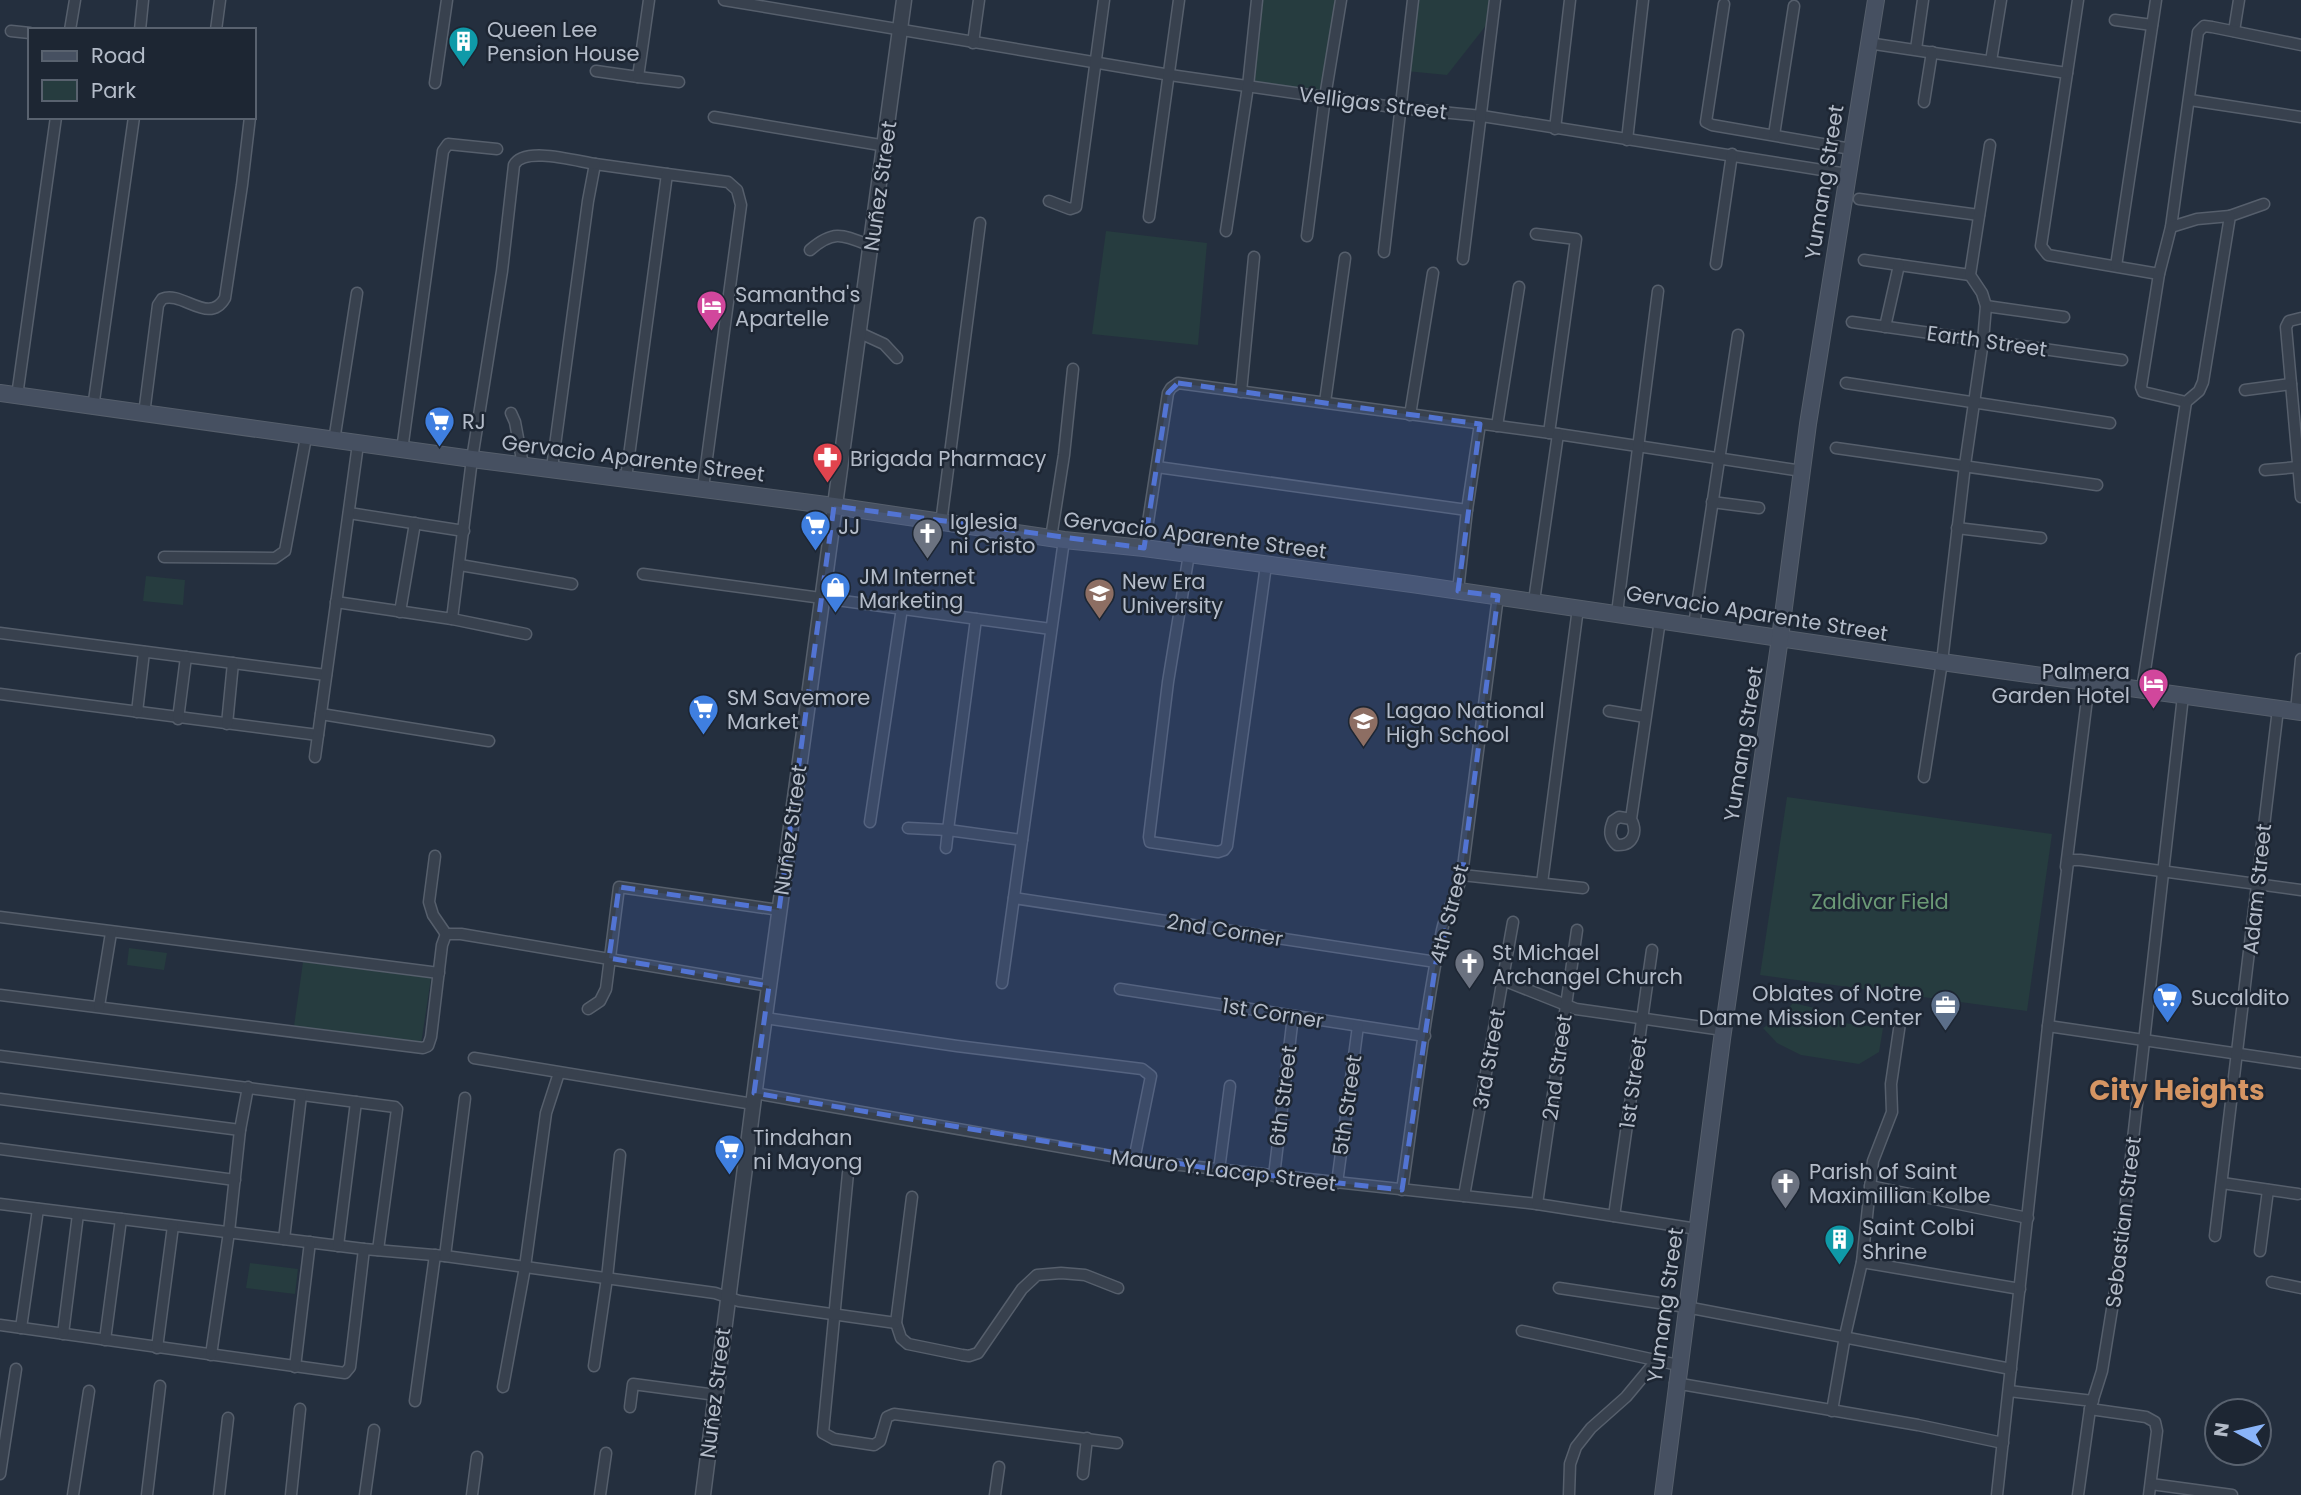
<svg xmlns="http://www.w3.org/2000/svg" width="2301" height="1495" viewBox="0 0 2301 1495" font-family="Poppins,sans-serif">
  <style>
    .green { fill: #263c3f }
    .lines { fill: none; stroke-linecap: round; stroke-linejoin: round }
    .minor-casing { stroke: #565f6c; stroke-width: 13 }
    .tertiary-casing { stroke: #565f6c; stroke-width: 17 }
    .secondary-casing { stroke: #565f6c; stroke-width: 18 }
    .minor { stroke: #38414e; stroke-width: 10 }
    .tertiary { stroke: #38414e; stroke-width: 14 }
    .secondary { stroke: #465061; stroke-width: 16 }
    .marked { fill: #5274d3; fill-opacity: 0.2; stroke: #5274d3; stroke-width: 5; stroke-dasharray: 14 9; stroke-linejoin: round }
    .labels { text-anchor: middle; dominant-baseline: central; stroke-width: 5; stroke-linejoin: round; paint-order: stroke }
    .poi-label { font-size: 21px; fill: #b4bcc9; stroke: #1d2633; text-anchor: start }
    .street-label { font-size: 21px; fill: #b4bcc9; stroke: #1d2633 }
    .park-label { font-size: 21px; fill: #6b9a76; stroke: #1d2633 }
    .district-label { font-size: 28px; font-weight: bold; fill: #d59563; stroke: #1d2633 }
  </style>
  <rect width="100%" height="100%" fill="#242f3e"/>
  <g class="green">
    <polygon points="1259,0 1340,0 1323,94 1247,84"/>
    <polygon points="1417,0 1494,0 1495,14 1447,75 1406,71"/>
    <polygon points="1106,231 1207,243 1198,345 1092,334"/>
    <polygon points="146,576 185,580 183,605 143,601"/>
    <polygon points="1787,797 2052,834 2027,1011 1760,975"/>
    <polygon points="129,948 167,953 164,970 127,965"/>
    <polygon points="303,962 431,978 421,1044 294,1026"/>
    <polygon points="1793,1003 1819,1009 1844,1023 1883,1028 1879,1052 1859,1064 1801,1055 1777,1043 1763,1028 1780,1017"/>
    <polygon points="250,1263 298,1269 295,1294 246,1288"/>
  </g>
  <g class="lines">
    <defs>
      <g id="minor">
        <polyline points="724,0 1170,75 1400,108 1482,116 1847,174"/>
        <polyline points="2078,0 2041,246 2048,255 2159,274"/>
        <polyline points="1724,4 1706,122 1712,125 1851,149"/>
        <polyline points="2115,20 2152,25"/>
        <polyline points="70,30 75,0"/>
        <polyline points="140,30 143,0"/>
        <polyline points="216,30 220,0"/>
        <polyline points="11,31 30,33"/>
        <polyline points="2234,31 2239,0"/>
        <polyline points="973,43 979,0"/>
        <polyline points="1868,43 2067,73"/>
        <polyline points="1916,49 1923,0"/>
        <polyline points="1991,61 2001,0"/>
        <polyline points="596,71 638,77 649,0"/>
        <polyline points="638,77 679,82"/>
        <polyline points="435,83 447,0"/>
        <polyline points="2190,100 2301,117"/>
        <polyline points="1924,102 1932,52"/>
        <polyline points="714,117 886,146"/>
        <polyline points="1555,129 1570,0"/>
        <polyline points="1774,135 1794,6"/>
        <polyline points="1627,140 1643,0"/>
        <polyline points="1859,199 1979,215"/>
        <polyline points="1049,201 1070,209 1076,207 1104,0"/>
        <polyline points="2264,204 2230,216 2203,382 2199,391 2186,402 2143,392 2141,387 2159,274 2171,227 2198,32 2204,26 2212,27 2301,45"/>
        <polyline points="1149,217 1179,0"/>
        <polyline points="2171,227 2197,219 2230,216"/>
        <polyline points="1226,231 1248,86 1257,0"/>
        <polyline points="1536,234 1576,239 1549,433"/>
        <polyline points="1307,236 1325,97 1341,0"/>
        <path d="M810,250C834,229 843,235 871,246"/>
        <polyline points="1384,252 1413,0"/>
        <polyline points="1463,259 1495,0"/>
        <polyline points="1864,260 1970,275"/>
        <polyline points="1716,264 1732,154"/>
        <polyline points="2116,266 2156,0"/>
        <polyline points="1986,306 2064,317"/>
        <polyline points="2301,318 2289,321 2286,327 2301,497"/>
        <polyline points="1852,322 2122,360"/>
        <polyline points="1885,327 1899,265"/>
        <polyline points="860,333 884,344 897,358"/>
        <polyline points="1846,383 2110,423"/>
        <polyline points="2245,390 2291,384"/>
        <polyline points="1241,392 1254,257"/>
        <polyline points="17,396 56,117"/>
        <polyline points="1325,402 1345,258"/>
        <polyline points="93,408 134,117"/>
        <polyline points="511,413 515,422 523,465"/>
        <path d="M144,414L158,305L162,299C182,290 209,326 225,298L242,185L250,117"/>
        <polyline points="1410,415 1433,273"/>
        <polyline points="1497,426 1519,287"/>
        <polyline points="334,441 357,293"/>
        <polyline points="1836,448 2097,485"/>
        <polyline points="402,450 443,151 448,144 497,149"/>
        <polyline points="1157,467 1467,510"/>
        <polyline points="552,468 588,201 595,164 667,174"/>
        <polyline points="2265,470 2298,467"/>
        <polyline points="626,478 667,174 728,182 737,190 741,205 703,488"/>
        <polyline points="1712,502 1759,508"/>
        <polyline points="349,513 464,531"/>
        <polyline points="941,523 980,223"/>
        <polyline points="1957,528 2041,538"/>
        <polyline points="1051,538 1064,455 1073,369"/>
        <polyline points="1144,548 1168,393 1171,388 1178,383 1558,434 1802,471"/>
        <polyline points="1189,554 1168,682 1149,837 1150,842 1218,852 1224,850 1227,846 1266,565"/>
        <polyline points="164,557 275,558 285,551 306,437"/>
        <polyline points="460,565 572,584"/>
        <polyline points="643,574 1051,629"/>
        <polyline points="1458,591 1467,510 1480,424"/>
        <polyline points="1534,601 1558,434"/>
        <path d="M336,602L452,619L472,459L502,271L514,165C524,146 576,161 595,164"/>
        <polyline points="400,612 415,523"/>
        <polyline points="1617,613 1658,291"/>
        <polyline points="452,619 526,634"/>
        <polyline points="1694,625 1738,335"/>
        <polyline points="0,633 326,675"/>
        <polyline points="2142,690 2186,402"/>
        <polyline points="0,694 318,735"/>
        <polyline points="1609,711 1645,717"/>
        <polyline points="2296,711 2301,659"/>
        <polyline points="137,712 144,652"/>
        <polyline points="321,714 489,741"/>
        <polyline points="178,719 186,657"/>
        <polyline points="227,724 233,663"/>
        <polyline points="315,757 358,444"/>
        <polyline points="1924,777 1942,662 1965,465 1983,341 1986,306 1982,293 1970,275 1990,145"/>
        <path d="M1631,819L1619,817L1613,821C1609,831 1609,838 1617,845C1633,846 1638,832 1631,819L1660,620"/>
        <polyline points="870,822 902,608"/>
        <polyline points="908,828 948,830 976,619"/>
        <polyline points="946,848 948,830 1022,840"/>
        <polyline points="435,856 429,902 433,915 446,934"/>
        <polyline points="2066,867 2089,683"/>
        <polyline points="1462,875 1583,888"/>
        <polyline points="1542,883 1578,608"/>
        <polyline points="1014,898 1436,962"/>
        <polyline points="0,917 439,973"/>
        <polyline points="1503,980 1576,1009 1723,1030"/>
        <polyline points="1002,983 1064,540"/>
        <polyline points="1120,989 1425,1036"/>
        <polyline points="0,995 423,1048 428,1046 431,1037 442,945 446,934 461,934 769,986"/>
        <polyline points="99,1006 111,933"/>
        <polyline points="588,1009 600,1001 606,989 619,887 779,910"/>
        <polyline points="765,1018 957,1046 1142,1069 1151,1076 1134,1160"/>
        <polyline points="2048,1026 2301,1063"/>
        <polyline points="0,1056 395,1107 397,1109 378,1250"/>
        <polyline points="474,1058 753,1104"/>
        <polyline points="754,1093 1134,1160 1537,1204 1697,1229"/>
        <polyline points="0,1099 240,1130"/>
        <polyline points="0,1149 235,1180"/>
        <polyline points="1219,1170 1230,1086"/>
        <polyline points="848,1173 823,1433 834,1439 874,1445 880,1441 887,1417 894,1414 1117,1443"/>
        <polyline points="1274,1176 1293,1016"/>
        <polyline points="1337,1183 1358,1026"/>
        <polyline points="2222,1183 2298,1194"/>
        <polyline points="1870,1186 2028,1218"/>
        <path d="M1402,1190C1415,1104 1424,1016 1442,930C1446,911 1458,894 1462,875L1498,596"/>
        <polyline points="1464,1196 1513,922"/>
        <polyline points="912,1197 896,1323 901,1338 908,1344 962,1355 969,1356 978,1353 1022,1289 1037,1275 1061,1273 1085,1275 1118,1288"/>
        <polyline points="0,1204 364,1249 445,1256 715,1293 739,1301 896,1323"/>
        <polyline points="1537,1204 1577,930"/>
        <polyline points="1614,1216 1652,950"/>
        <polyline points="2215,1236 2278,709"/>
        <polyline points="284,1239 301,1096"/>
        <polyline points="338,1246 356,1102"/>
        <polyline points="2260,1251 2268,1190"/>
        <polyline points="445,1256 465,1098"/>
        <polyline points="1862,1262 2020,1289"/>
        <polyline points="2272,1282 2301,1288"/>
        <polyline points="1559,1288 1686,1307 2011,1369"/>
        <polyline points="0,1325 345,1373 350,1367 364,1249"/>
        <polyline points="21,1328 38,1209"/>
        <polyline points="1522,1331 1678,1365"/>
        <polyline points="63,1334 78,1214"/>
        <polyline points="105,1340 121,1219"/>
        <polyline points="157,1348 173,1226"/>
        <polyline points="211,1355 229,1232 240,1130 248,1087"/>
        <polyline points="594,1366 607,1278 620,1155"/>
        <polyline points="295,1367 310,1242"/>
        <polyline points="1675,1383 1918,1425 2003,1443"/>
        <polyline points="503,1387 525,1267 546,1113 558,1076"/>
        <polyline points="2009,1391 2093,1401"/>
        <polyline points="415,1401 435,1255"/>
        <polyline points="630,1407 633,1384 716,1395"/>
        <polyline points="2090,1409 2146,1417 2155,1422 2157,1431 2149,1495"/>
        <polyline points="1832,1411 1845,1336 1862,1262 1873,1161 1892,1112 1891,1084 1900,1023"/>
        <polyline points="0,1474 16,1369"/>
        <polyline points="1083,1474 1087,1438"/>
        <polyline points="2151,1484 2232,1495"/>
        <polyline points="73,1495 89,1391"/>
        <polyline points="147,1495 160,1386"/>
        <polyline points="219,1495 228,1418"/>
        <polyline points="291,1495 300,1409"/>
        <polyline points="365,1495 374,1430"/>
        <polyline points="472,1495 477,1457"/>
        <polyline points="600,1495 606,1453"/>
        <polyline points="995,1495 999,1467"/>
        <polyline points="1569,1495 1570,1464 1576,1447 1591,1428 1626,1397 1656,1361"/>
        <polyline points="1997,1495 2048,1026 2068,862 2073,860 2080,860 2301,890"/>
        <polyline points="2078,1495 2090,1409 2102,1371 2118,1272 2183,696"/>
      </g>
      <path id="tertiary" d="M703,1495C722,1355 738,1214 757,1074C806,716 856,358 904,0"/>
      <g id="secondary">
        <polyline points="0,393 472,459 834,506 1064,540 1144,548 1412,584 1942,662 2301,712"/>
        <polyline points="1663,1495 1722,1039 1780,638 1808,424 1876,0"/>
      </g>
    </defs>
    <use href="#minor" class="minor-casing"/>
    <use href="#tertiary" class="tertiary-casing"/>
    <use href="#secondary" class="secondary-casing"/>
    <use href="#minor" class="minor"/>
    <use href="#tertiary" class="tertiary"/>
    <use href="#secondary" class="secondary"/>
  </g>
  <path class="marked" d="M1178,383L1480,424L1458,591L1498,596L1462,875L1436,962L1402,1190L1212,1169L754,1093L769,986L609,958L619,887L779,910L834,506L1144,548L1168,393Z"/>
  <defs>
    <symbol id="building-pin" viewBox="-11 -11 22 30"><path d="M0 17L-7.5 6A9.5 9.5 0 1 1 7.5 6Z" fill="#0f9aa8" stroke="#1d2633"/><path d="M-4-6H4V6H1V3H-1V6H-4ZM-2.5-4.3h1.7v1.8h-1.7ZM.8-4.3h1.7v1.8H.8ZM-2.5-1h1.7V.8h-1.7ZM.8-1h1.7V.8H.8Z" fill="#fff"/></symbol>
    <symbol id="hotel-pin" viewBox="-11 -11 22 30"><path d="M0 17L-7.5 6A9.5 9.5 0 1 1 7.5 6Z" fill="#d1479c" stroke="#1d2633"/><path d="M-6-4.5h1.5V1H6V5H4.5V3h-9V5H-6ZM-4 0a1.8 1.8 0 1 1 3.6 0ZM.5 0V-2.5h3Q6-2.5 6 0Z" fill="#fff"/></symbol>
    <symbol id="supermarket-pin" viewBox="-11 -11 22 30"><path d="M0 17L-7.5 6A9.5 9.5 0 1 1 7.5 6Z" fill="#3f7fe0" stroke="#1d2633"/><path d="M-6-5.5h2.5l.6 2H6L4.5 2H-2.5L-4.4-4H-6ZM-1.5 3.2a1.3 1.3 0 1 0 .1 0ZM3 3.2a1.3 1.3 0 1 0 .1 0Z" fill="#fff"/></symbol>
    <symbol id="pharmacy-pin" viewBox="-11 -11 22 30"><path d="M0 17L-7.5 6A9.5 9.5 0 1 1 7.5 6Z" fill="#e0444e" stroke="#1d2633"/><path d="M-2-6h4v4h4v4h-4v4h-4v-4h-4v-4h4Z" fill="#fff"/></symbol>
    <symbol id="church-pin" viewBox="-11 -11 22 30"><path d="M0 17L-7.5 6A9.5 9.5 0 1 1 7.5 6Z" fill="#6b7280" stroke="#1d2633"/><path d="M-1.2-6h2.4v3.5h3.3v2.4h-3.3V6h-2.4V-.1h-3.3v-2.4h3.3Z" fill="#fff"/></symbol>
    <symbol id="shop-pin" viewBox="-11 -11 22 30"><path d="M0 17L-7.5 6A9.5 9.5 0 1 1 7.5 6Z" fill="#3f7fe0" stroke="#1d2633"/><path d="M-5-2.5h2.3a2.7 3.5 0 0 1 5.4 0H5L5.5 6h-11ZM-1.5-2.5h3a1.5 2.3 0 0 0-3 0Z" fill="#fff"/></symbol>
    <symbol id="university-pin" viewBox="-11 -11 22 30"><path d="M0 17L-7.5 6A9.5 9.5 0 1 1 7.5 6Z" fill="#8d6e63" stroke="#1d2633"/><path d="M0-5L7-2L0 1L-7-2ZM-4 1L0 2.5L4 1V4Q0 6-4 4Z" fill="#fff"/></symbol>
    <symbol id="school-pin" viewBox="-11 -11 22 30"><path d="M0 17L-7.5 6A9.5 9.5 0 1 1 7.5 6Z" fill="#8d6e63" stroke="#1d2633"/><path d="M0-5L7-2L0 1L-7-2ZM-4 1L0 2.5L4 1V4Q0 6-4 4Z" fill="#fff"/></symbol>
    <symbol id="office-pin" viewBox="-11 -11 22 30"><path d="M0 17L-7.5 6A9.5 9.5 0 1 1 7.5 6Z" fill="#5c6f8a" stroke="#1d2633"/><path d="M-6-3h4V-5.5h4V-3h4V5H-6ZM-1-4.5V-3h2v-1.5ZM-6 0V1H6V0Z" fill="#fff"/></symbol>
  </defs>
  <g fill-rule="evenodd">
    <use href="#building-pin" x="446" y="24" width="35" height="47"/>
    <use href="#hotel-pin" x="694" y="288" width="35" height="47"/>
    <use href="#supermarket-pin" x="422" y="404" width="35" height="47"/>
    <use href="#pharmacy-pin" x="810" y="440" width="35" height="47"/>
    <use href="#supermarket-pin" x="798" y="508" width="35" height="47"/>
    <use href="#church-pin" x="910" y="516" width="35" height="47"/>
    <use href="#shop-pin" x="818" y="570" width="35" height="47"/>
    <use href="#university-pin" x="1082" y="576" width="35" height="47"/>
    <use href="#hotel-pin" x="2136" y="666" width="35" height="47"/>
    <use href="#supermarket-pin" x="686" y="692" width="35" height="47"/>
    <use href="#school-pin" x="1346" y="704" width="35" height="47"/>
    <use href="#church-pin" x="1452" y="946" width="35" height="47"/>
    <use href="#supermarket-pin" x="2150" y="980" width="35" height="47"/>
    <use href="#office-pin" x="1928" y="988" width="35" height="47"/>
    <use href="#supermarket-pin" x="712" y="1132" width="35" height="47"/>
    <use href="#church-pin" x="1768" y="1166" width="35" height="47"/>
    <use href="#building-pin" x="1822" y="1222" width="35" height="47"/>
  </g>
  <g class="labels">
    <g class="poi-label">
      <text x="487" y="29">Queen Lee<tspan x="487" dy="24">Pension House</tspan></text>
      <text x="735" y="294">Samantha's<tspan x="735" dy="24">Apartelle</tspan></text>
      <text x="462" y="421">RJ</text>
      <text x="850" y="458">Brigada Pharmacy</text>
      <text x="950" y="521">Iglesia<tspan x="950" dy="24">ni Cristo</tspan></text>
      <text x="838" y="526">JJ</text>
      <text x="859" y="576">JM Internet<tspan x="859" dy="24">Marketing</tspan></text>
      <text x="1122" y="581">New Era<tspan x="1122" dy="24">University</tspan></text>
      <text x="2130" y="671" text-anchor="end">Palmera<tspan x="2130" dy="24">Garden Hotel</tspan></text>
      <text x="727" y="697">SM Savemore<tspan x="727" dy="24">Market</tspan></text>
      <text x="1386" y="710">Lagao National<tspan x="1386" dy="24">High School</tspan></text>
      <text x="1492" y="952">St Michael<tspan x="1492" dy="24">Archangel Church</tspan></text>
      <text x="1922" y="993" text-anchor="end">Oblates of Notre<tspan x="1922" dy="24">Dame Mission Center</tspan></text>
      <text x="2191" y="997">Sucaldito</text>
      <text x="753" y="1137">Tindahan<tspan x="753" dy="24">ni Mayong</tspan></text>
      <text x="1809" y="1171">Parish of Saint<tspan x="1809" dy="24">Maximillian Kolbe</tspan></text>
      <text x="1862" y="1227">Saint Colbi<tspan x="1862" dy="24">Shrine</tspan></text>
    </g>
    <g class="street-label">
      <text transform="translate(1373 103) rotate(7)">Velligas Street</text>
      <text transform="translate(1824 182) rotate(-81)">Yumang Street</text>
      <text transform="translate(880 186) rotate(-82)">Nuñez Street</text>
      <text transform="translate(1987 341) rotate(8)">Earth Street</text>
      <text transform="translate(633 458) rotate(7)">Gervacio Aparente Street</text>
      <text transform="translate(1195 535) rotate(7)">Gervacio Aparente Street</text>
      <text transform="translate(1757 613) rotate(9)">Gervacio Aparente Street</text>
      <text transform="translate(1743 744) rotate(-81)">Yumang Street</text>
      <text transform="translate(790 830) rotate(-82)">Nuñez Street</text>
      <text transform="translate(2257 889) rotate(-84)">Adam Street</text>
      <text transform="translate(1449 914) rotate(-76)">4th Street</text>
      <text transform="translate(1225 930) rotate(9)">2nd Corner</text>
      <text transform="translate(1273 1013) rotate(9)">1st Corner</text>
      <text transform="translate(1489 1059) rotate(-80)">3rd Street</text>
      <text transform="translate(1557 1067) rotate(-82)">2nd Street</text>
      <text transform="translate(1633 1083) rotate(-82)">1st Street</text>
      <text transform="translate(1283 1096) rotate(-83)">6th Street</text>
      <text transform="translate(1347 1105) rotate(-82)">5th Street</text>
      <text transform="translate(1224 1170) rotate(7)">Mauro Y. Lacap Street</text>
      <text transform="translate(2123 1222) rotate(-83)">Sebastian Street</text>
      <text transform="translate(1665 1305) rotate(-82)">Yumang Street</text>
      <text transform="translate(715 1393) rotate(-83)">Nuñez Street</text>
    </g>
    <g class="park-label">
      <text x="1880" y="901">Zaldivar Field</text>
    </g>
    <g class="district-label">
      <text x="2177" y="1090">City Heights</text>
    </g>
  </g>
  <rect x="28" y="28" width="228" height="91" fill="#1d2633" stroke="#59626f" stroke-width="2"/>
  <rect x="42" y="51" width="35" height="10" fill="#465061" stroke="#59626f" stroke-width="2"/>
  <text x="91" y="63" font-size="21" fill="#b4bcc9">Road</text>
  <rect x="42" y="80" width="35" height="21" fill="#263c3f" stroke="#59626f" stroke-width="2"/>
  <text x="91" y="98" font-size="21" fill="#b4bcc9">Park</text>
  <g transform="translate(2238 1432) rotate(278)"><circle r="33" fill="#1d2633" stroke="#59626f" stroke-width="2"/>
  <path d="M0-5L12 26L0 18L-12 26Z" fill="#8ab4f8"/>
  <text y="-10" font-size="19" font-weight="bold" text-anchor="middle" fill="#b4bcc9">N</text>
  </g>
</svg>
